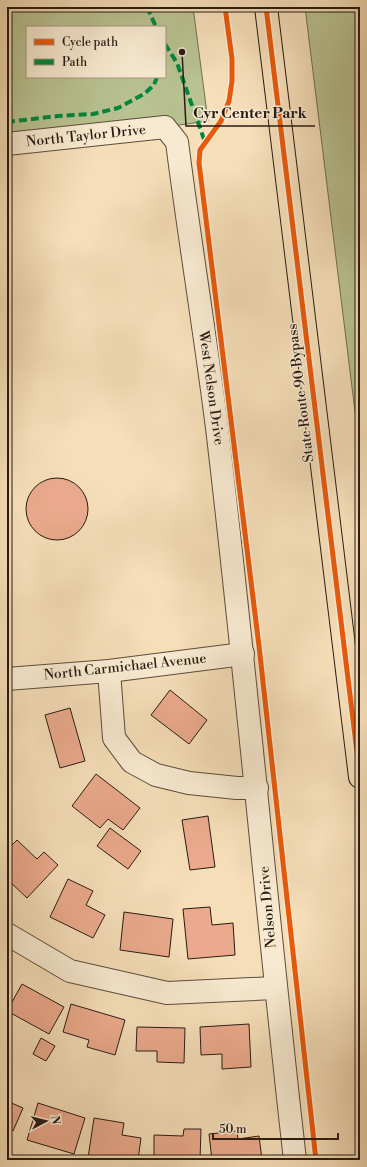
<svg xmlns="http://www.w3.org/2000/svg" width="367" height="1167" viewBox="0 0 367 1167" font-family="'Libre Bodoni',serif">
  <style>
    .green { fill: #b9c291; stroke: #716e52; fill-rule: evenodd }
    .building { fill: #ebaa8d; stroke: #291b14 }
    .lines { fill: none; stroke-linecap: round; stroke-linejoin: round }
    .minor-casing { stroke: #5c4c3d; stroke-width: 24 }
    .highway-casing { stroke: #291b14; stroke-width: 24 }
    .minor { stroke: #f8ead1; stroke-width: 22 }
    .highway { stroke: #f5deb8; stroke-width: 22 }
    .quiet { stroke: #00873e; stroke-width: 4; stroke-dasharray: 8 4; stroke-linecap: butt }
    .cycleway-casing { stroke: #f8ead1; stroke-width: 8 }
    .cycleway { stroke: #e8590c; stroke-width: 5 }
    .labels { text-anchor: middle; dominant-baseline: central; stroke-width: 3; stroke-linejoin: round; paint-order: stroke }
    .street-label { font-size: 14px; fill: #291b14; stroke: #f8ead1 }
    .leader { fill: none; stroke: #291b14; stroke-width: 1.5 }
    .callout-dot { fill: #291b14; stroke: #f8ead1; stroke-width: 1.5 }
    .callout-label { font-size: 15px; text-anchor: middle; font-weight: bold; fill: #291b14; stroke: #f8ead1; stroke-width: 3; stroke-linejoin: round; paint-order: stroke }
  </style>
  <rect width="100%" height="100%" fill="#f5deb8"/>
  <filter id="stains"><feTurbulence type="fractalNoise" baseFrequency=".005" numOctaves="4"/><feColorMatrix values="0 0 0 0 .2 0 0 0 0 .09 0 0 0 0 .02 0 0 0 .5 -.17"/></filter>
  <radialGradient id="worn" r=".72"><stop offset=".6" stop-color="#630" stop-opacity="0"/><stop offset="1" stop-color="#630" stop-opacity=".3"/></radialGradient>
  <g class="green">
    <path d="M7,7H193L208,121L165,127L7,144ZM27,27H165V77H27Z"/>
    <polygon points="305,7 360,7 360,452"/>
  </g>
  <g class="building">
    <circle cx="57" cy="509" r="31"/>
    <polygon points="170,690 207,720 189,744 151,715"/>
    <polygon points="70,708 85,761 60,768 45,715"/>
    <polygon points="96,774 140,808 123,830 108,819 100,828 72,806"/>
    <polygon points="208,816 215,867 190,870 182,820"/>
    <polygon points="110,828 141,851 128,869 97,846"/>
    <polygon points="17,840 37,859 44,852 58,865 27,898 7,879 7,850"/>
    <polygon points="68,879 93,891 86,905 105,915 93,938 50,917"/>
    <polygon points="210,907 212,925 233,923 235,955 188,959 183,909"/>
    <polygon points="124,912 173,919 169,957 120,950"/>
    <polygon points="22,984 64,1007 49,1034 7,1011"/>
    <polygon points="71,1004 125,1020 115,1055 87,1047 89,1040 63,1032"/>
    <polygon points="249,1024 251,1067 222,1069 222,1054 201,1055 200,1027"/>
    <polygon points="137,1027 185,1028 184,1063 157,1062 157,1051 136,1051"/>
    <polygon points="41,1038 55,1046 46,1061 33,1054"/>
    <polygon points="7,1101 23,1108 13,1131 7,1129"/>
    <polygon points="38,1103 85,1118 74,1154 27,1140"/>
    <polygon points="94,1118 124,1123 122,1135 141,1138 138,1160 103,1160 88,1158"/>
    <polygon points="184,1129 201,1129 200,1160 154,1160 154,1135 183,1136"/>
    <polygon points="237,1131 238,1139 259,1136 262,1160 212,1160 209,1134"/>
  </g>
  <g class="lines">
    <defs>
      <g id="minor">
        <path d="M7,144L165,127L177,142C189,237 205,332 217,428C246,672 267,916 295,1160"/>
        <polyline points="109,671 114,738 132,762 156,775 189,783 237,788 257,788"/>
        <polyline points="7,679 109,671 243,654"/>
        <polyline points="7,934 70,971 167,993 275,988"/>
      </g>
      <polyline id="highway" points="266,7 360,777"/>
    </defs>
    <use href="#minor" class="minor-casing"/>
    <use href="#highway" class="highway-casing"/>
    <use href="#minor" class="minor"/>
    <use href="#highway" class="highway"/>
    <g class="quiet">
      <polyline points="147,7 156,27"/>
      <polyline points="165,44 177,63 205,142"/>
      <polyline points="7,122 58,116 93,114 118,108 144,94 154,85 157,77"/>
    </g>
    <defs>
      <g id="cycleway">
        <polyline points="225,7 232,59 232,81 229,101 221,121 200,150 199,163 259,646 316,1160"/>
        <polyline points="266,7 360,777"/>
      </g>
    </defs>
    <use href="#cycleway" class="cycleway-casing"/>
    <use href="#cycleway" class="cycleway"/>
  </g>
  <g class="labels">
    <g class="street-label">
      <text transform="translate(86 136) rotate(-6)">North Taylor Drive</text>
      <text transform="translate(211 388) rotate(82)">West Nelson Drive</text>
      <text transform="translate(301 393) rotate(-97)">State Route 90 Bypass</text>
      <text transform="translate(125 667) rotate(-6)">North Carmichael Avenue</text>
      <text transform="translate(268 907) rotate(-95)">Nelson Drive</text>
    </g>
  </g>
  <path class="leader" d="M182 52L186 126H315"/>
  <circle class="callout-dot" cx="182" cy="52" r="4"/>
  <g class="callout-label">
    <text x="250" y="118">Cyr Center Park</text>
  </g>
  <rect width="367" height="1167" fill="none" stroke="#f5deb8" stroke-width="24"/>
  <rect x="8" y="8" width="351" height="1151" fill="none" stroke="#291b14" stroke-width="2"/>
  <rect x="12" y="12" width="343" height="1143" fill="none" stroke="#291b14"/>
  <rect x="26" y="26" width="140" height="52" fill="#f8ead1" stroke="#a59785"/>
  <rect x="34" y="39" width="20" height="6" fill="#e8590c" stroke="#a59785"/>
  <text x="62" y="46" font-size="12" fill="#291b14">Cycle path</text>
  <rect x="34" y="59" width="20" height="6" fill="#00873e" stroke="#a59785"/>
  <text x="62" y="66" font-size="12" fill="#291b14">Path</text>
  <g transform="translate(46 1121) rotate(83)" stroke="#f8ead1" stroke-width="3" paint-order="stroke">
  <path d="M0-3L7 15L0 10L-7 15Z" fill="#291b14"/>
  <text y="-6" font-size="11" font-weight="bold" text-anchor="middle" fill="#291b14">N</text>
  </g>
  <path d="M213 1133v6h125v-6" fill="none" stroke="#291b14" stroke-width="2"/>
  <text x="219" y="1133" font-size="12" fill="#291b14" stroke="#f8ead1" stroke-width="3" paint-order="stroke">50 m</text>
  <rect width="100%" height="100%" filter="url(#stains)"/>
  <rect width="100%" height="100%" fill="url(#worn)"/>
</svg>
